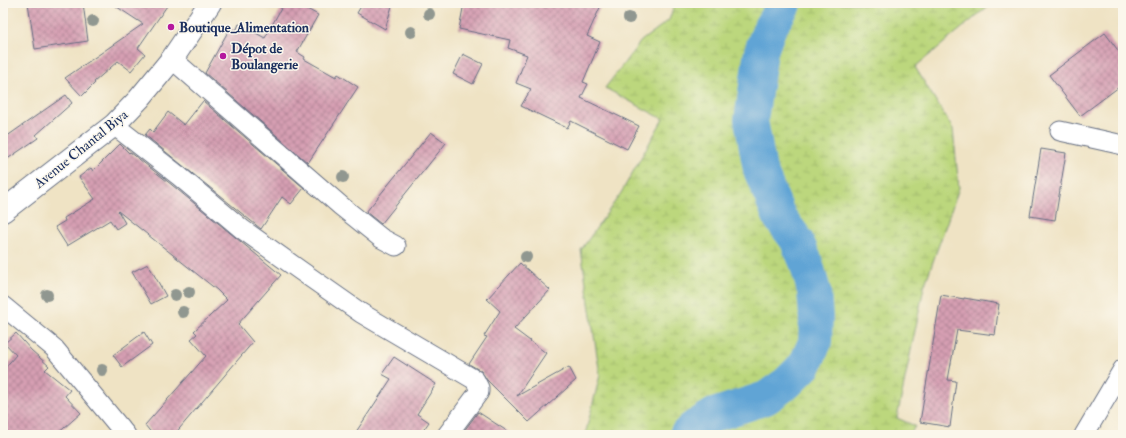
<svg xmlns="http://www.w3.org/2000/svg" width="1126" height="438" viewBox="0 0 1126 438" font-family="'IM FELL Double Pica',serif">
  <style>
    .wetland { fill: url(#wetland-marsh); stroke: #6c836e }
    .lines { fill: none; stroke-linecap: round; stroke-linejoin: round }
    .river { stroke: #61a4d5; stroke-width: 34 }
    .building { fill: url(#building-cross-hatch) }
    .street-casing { stroke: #656e82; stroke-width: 21 }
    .secondary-casing { stroke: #656e82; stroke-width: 24 }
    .street { stroke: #fff; stroke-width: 19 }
    .secondary { stroke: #fff; stroke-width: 22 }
    .tree { fill: #909790 }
    .poi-dot { fill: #b5179e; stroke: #fbf7ec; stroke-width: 1.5 }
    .labels { text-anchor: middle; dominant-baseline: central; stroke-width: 3; stroke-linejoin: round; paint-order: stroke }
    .poi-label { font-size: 14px; font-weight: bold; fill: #1b2f5e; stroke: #fbf7ec; text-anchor: start }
    .street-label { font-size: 14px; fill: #1b2f5e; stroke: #fbf7ec }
  </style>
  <defs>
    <pattern id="wetland-marsh" width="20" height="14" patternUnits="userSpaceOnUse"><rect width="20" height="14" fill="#bcd77d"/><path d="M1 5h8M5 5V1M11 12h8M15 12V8" fill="none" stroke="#a1b96e"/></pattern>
    <pattern id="building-cross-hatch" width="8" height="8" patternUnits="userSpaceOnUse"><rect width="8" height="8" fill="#d69fb2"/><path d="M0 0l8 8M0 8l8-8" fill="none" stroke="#ad8294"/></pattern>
  </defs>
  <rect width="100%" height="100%" fill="#fbf7ec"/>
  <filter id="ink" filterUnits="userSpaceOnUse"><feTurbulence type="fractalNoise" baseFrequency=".025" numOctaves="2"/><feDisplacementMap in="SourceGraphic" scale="8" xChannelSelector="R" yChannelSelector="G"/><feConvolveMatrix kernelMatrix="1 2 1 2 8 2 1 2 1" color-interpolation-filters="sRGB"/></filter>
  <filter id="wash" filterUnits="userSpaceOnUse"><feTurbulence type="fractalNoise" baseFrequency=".012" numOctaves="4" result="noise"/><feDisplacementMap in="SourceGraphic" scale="16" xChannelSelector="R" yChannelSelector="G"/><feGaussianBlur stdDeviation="0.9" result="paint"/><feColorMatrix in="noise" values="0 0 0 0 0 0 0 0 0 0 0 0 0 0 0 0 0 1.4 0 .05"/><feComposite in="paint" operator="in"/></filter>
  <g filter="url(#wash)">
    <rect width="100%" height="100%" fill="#efe3c4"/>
    <polygon class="wetland" points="675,3 992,3 915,67 953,129 959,188 924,287 897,418 915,426 910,435 585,435 600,375 581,250 621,193 663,119 605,88 641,41 669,20"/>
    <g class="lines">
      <polyline class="river" points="686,435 693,428 714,415 766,398 787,383 805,365 815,342 816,317 814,291 806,262 796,239 780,218 760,170 751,120 761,51 770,27 785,3"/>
    </g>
    <g id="blocks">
      <g class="building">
        <polygon points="28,3 83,3 88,41 35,49"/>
        <polygon points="111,3 169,3 138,48 145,54 131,71 118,61 94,82 95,83 82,96 65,78 143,24"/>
        <polygon points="284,3 296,3 318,15 297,52 305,57 304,59 336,77 338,74 358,87 308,163 205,73 230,28 236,31 239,24 265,38"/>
        <polygon points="363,3 393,3 385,29 357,13"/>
        <polygon points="464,3 602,3 587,36 600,42 583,82 588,84 581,98 639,126 627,149 571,121 567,128 521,106 531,89 516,83 527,55 508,48 510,40 459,29"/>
        <polygon points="1105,33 1123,57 1123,84 1080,116 1049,75"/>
        <polygon points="463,54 483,64 473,84 453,74"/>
        <polygon points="66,95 72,103 36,135 38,138 3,162 3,139"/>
        <polygon points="203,101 304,188 291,204 282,197 261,229 145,135 150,129 153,132 168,112 184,125"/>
        <polygon points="431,132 446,143 381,224 366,212"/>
        <polygon points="120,144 129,153 130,152 172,185 281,275 238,324 253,342 174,435 153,435 145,425 206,356 191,339 197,334 194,331 227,300 217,290 118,211 125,223 116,229 110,220 67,246 55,227 65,221 64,218 95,199 79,177 91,168 93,171"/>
        <polygon points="1041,149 1066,153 1055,220 1030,216"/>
        <polygon points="520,263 550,290 514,329 546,353 517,396 569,367 576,380 529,422 487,380 481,371 469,364 487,337 484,336 500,311 487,299"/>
        <polygon points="148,264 166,296 151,304 132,272"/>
        <polygon points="941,295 964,299 964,298 999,304 995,335 957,330 948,380 956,381 950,427 920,422"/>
        <polygon points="144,332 152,345 122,367 113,355"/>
        <polygon points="16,333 31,350 49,366 45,370 70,390 65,396 81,413 56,435 3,435 3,370 16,355 5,343"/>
        <polygon points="394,357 436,384 417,414 429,422 420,435 354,435 391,379 382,374"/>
        <polygon points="478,412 513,435 461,435"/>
      </g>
    </g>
  </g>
  <g filter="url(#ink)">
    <use href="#blocks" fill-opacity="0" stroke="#656e82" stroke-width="1"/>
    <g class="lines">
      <defs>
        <g id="street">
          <polyline points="172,59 341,206 381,238 396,246"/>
          <polyline points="114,125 179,176 242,229 301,271 361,313 475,380 479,388 479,392 447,435"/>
          <polyline points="1060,131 1123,145"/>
          <polyline points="3,306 54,348 126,435"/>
          <polyline points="1084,435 1123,369"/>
        </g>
        <polyline id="secondary" points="3,211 114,125 139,99 172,59 210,3"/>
      </defs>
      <use href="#street" class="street-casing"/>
      <use href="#secondary" class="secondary-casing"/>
      <use href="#street" class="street"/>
      <use href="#secondary" class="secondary"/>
    </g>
    <g class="tree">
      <circle cx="429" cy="14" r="6"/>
      <circle cx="629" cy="18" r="6"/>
      <circle cx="93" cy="21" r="6"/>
      <circle cx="411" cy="32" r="6"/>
      <circle cx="343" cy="177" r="6"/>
      <circle cx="526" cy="257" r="6"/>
      <circle cx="189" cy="292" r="6"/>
      <circle cx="47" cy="295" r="6"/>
      <circle cx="175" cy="295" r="6"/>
      <circle cx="183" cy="312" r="6"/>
      <circle cx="102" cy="370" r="6"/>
    </g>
  </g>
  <g class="poi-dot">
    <circle cx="171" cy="27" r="4"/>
    <circle cx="223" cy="56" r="4"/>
  </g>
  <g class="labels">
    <g class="poi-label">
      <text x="179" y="27">Boutique_Alimentation</text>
      <text x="231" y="48">Dépot de<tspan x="231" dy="16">Boulangerie</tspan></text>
    </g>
    <g class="street-label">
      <text transform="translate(81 149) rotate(-39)">Avenue Chantal Biya</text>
    </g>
  </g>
  <rect width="1126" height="438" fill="none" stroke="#fbf7ec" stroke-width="16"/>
</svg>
